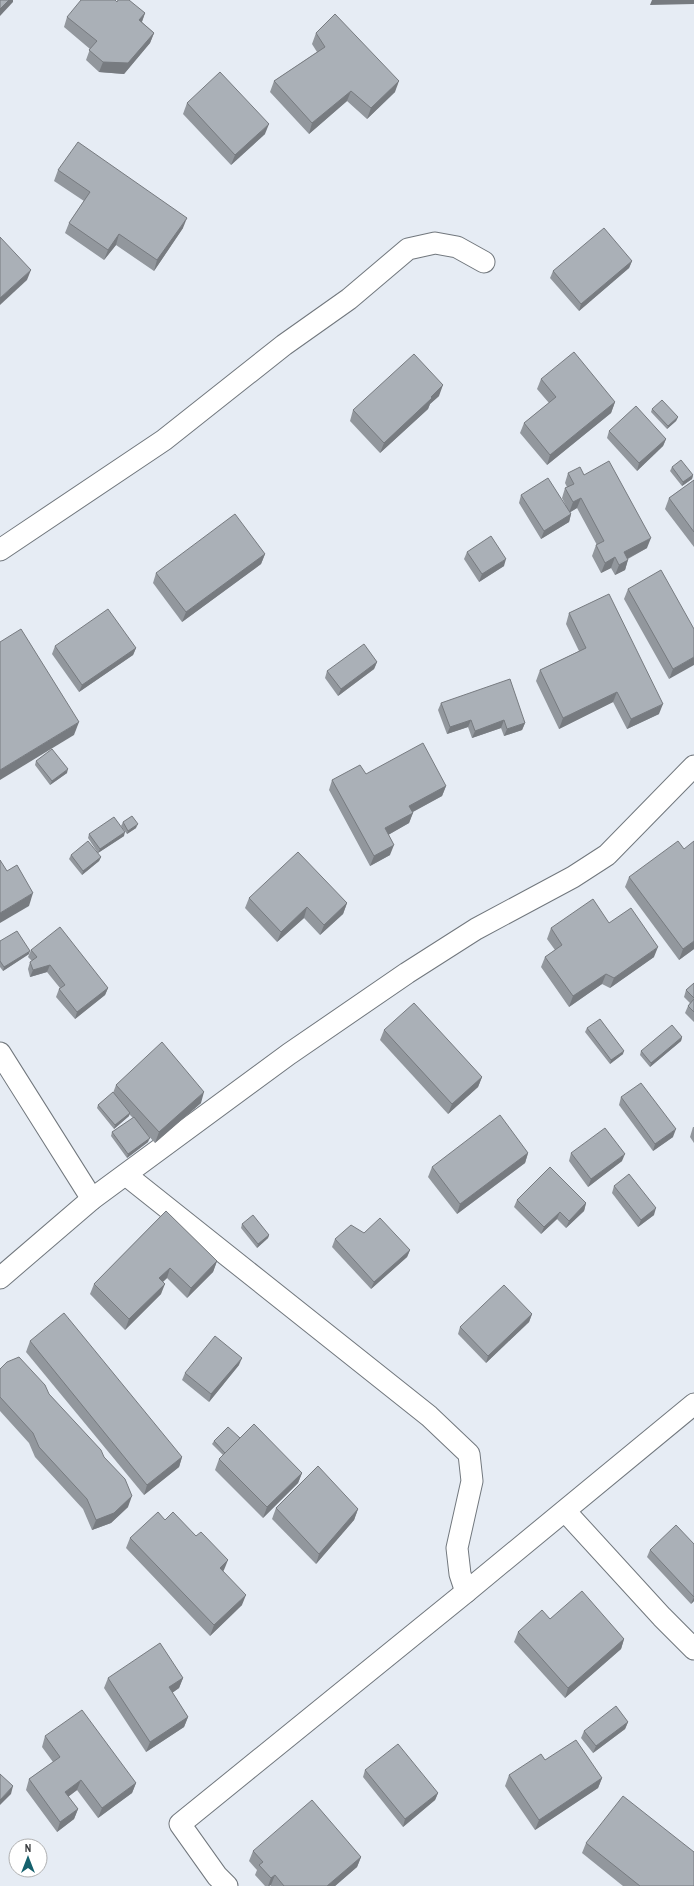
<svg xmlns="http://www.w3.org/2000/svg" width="694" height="1886" viewBox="0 0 694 1886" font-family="'Archivo Narrow',sans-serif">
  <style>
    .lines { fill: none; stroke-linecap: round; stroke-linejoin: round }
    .minor-casing { stroke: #71777d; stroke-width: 23 }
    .minor { stroke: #fff; stroke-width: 21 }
    .wall { fill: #92979d }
    .shaded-wall { fill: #777b80 }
    .building { fill: #aab0b7; stroke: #777b80 }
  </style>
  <rect width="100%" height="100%" fill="#e6ecf4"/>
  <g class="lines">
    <defs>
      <g id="minor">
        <polyline points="0,550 164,440 284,345 349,299 408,249 435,243 457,247 484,262"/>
        <polyline points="0,1053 92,1199"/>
        <polyline points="126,1175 429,1416 469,1454 472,1481 457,1548 460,1574 466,1592"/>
        <polyline points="0,1278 92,1199 289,1054 407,973 476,929 573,877 607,855 694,766"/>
        <polyline points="565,1511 662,1617 694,1649"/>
        <polyline points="227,1886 217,1876 180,1824 466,1592 694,1404"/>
      </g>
    </defs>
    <use href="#minor" class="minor-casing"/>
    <use href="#minor" class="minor"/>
  </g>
  <g class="wall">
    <polygon points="117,2 145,13 142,22 154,33 150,43 124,74 99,72 86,60 90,49 64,27 67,17"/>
    <polygon points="316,33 395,92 367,119 347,101 309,134 270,92 274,81 317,52 312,44"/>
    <polygon points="187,103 265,134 231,165 183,114"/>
    <polygon points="58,170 183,228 154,271 116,245 104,260 65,233 69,223 84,201 54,181"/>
    <polygon points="632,261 629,268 579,311 550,278 553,271"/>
    <polygon points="541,379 615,402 611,413 547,465 520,433 524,423 549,403 537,389"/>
    <polygon points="439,396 430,404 428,409 380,453 350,421 353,410"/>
    <polygon points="652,409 678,417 676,421 667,429 651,412"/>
    <polygon points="609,431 666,439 663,446 637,471 607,438"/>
    <polygon points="672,467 693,475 692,479 682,486 670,471"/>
    <polygon points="568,473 584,475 647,548 628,559 625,570 615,575 611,568 601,573 592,556 596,545 597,545 577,508 570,512 571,514 569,522 541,539 519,503 521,495 566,506 562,498 565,488 567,487 565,483"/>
    <polygon points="694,480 694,547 665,509 669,498"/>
    <polygon points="467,552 504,566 479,582 464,559"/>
    <polygon points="265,554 261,564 182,622 153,583 156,573"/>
    <polygon points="628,589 694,629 669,679 624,599"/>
    <polygon points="569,613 659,714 627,729 613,702 559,729 536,681 540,670 579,651 566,624"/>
    <polygon points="55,646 136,648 133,655 79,692 52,654"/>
    <polygon points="377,662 374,669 338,696 325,678 327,671"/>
    <polygon points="441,703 525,723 522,730 504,736 501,728 472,738 468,727 447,734 438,710"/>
    <polygon points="36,761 67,773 50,785 35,765"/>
    <polygon points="366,774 446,786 442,796 413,812 409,823 388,835 390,855 370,866 329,790 332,780"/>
    <polygon points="123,822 136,828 127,834 121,826"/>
    <polygon points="89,834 124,836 98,853 88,838"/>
    <polygon points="71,855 101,857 99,861 82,875 69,859"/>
    <polygon points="629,877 694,949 679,960 625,887"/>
    <polygon points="249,898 347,903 343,914 320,935 304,918 277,942 245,908"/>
    <polygon points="609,923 654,957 610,988 602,984 569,1007 541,967 545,957 555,950 547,939 551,928"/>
    <polygon points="0,941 29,954 3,971 0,967"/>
    <polygon points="31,950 108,988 105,995 75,1019 56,997 59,989 60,988 47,972 30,977 28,969 30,962 32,961 28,957"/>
    <polygon points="694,983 694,1022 685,1013 688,1006 690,1003 684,997 686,990"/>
    <polygon points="587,1028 623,1054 610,1064 585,1032"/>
    <polygon points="384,1030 482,1077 478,1087 448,1114 380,1040"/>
    <polygon points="682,1037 681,1041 650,1067 640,1055 641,1051"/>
    <polygon points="116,1085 201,1103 155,1143 146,1133 148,1142 127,1158 111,1136 112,1132 133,1118 129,1114 129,1116 114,1129 97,1108 98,1105 113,1093"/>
    <polygon points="621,1097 673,1137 653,1151 619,1105"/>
    <polygon points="693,1127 694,1127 694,1143 690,1137"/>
    <polygon points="528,1153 525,1163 457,1214 428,1177 432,1167"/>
    <polygon points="571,1153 622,1161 588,1187 569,1161"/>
    <polygon points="614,1186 654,1215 638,1227 612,1193"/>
    <polygon points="517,1200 586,1203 584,1211 566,1228 557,1219 541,1234 514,1207"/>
    <polygon points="166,1211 217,1261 213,1272 187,1298 167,1278 163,1282 161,1294 125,1330 90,1294 94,1284"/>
    <polygon points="242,1224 269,1235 268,1238 257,1248 241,1228"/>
    <polygon points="364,1233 410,1250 407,1257 371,1289 332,1247 335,1239"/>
    <polygon points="532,1314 529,1322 486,1363 458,1334 460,1327"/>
    <polygon points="30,1341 182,1457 179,1467 144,1495 26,1352"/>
    <polygon points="239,1365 209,1402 182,1380 185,1373"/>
    <polygon points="0,1369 49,1394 104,1457 128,1507 111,1523 92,1530 83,1509 35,1457 29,1443 0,1411"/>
    <polygon points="240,1438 302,1473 298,1483 263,1518 215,1470 219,1459 223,1455 212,1444 214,1441"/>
    <polygon points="276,1508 358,1509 354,1520 316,1564 272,1519"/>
    <polygon points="165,1520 224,1570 223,1571 242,1605 210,1636 126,1548 130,1538"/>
    <polygon points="694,1544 694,1601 691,1604 647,1557 650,1550"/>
    <polygon points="550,1619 624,1639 621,1649 565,1698 514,1642 518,1632"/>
    <polygon points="108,1678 183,1678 179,1688 172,1693 188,1717 184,1727 146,1752 104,1688"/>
    <polygon points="628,1722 625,1729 593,1753 581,1738 584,1731"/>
    <polygon points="45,1736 136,1783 132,1793 98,1818 77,1790 68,1797 78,1809 74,1819 57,1832 26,1790 29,1779 53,1762 42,1747"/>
    <polygon points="545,1760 602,1778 598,1788 535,1830 505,1786 509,1775"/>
    <polygon points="365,1770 438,1793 435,1800 403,1827 363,1777"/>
    <polygon points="586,1843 694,1886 623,1886 582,1853"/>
    <polygon points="253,1851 361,1857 357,1867 335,1886 271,1886 271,1885 270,1886 265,1886 255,1875 257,1870 249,1861"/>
  </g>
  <g class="shaded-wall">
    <polygon points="9,0 13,0 13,2 0,16 0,9"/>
    <polygon points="652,0 694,0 694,4 650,5"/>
    <polygon points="145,13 141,24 139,20"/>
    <polygon points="154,33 150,43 124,74 99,72 103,62"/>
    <polygon points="399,81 395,92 367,119 371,108"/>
    <polygon points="351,91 347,101 309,134 312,123"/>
    <polygon points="269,124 265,134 231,165 235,155"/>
    <polygon points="187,218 183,228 154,271 157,260"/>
    <polygon points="119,234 116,245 104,260 108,250"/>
    <polygon points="632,261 629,268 579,311 581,304"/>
    <polygon points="31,270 27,280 0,305 0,298"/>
    <polygon points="443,385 439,396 430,404 428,409 380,453 384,443 431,397"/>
    <polygon points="615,402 611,413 547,465 550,455"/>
    <polygon points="678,417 676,421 667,429 668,426"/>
    <polygon points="666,439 663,446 637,471 639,463"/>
    <polygon points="693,475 692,479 682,486 683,482"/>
    <polygon points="581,498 577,508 569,513 573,502"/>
    <polygon points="571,514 569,522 541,539 544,531"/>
    <polygon points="651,538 647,548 621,562 624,552"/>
    <polygon points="265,554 261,564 182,622 186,612"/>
    <polygon points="615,557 611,568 601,573 605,563"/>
    <polygon points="506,559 504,566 479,582 482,574"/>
    <polygon points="628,560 625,570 615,575 619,565"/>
    <polygon points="136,648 133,655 79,692 82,685"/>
    <polygon points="694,657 694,665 669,679 673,669"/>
    <polygon points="377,662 374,669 338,696 341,689"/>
    <polygon points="617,692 613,702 559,729 563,718"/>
    <polygon points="663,704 659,714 627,729 631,719"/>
    <polygon points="471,720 468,727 447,734 450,727"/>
    <polygon points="504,720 501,728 472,738 475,731"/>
    <polygon points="79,722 74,735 0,780 0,770"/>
    <polygon points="525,723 522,730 504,736 507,729"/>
    <polygon points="68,769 67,773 50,785 52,781"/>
    <polygon points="446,786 442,796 405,816 409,806"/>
    <polygon points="413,813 409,823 381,839 385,828"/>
    <polygon points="138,824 136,828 127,834 128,831"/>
    <polygon points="125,832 124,836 98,853 100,849"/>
    <polygon points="394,845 390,855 370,866 374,856"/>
    <polygon points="101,857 99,861 82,875 83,871"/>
    <polygon points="33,893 29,906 0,923 0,913"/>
    <polygon points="347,903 343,914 320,935 324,925"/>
    <polygon points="307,907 304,918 277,942 281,932"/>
    <polygon points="694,941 694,949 679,960 683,949"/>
    <polygon points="658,947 654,957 610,988 614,978"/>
    <polygon points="30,951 29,954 3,971 4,967"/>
    <polygon points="50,965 47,972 30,977 33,970"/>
    <polygon points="606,974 602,984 569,1007 573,996"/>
    <polygon points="108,988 105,995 75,1019 77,1012"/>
    <polygon points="682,1037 681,1041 650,1067 651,1063"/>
    <polygon points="624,1051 623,1054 610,1064 611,1060"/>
    <polygon points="482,1077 478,1087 448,1114 452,1104"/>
    <polygon points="204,1092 201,1103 155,1143 159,1132"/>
    <polygon points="130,1113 129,1116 114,1129 115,1125"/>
    <polygon points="676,1129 673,1137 653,1151 655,1144"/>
    <polygon points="150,1138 148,1142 127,1158 128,1154"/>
    <polygon points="528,1153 525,1163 457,1214 460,1204"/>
    <polygon points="625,1154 622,1161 588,1187 591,1179"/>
    <polygon points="586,1203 584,1211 566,1228 569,1221"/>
    <polygon points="656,1208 654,1215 638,1227 641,1220"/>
    <polygon points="560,1212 557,1219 541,1234 544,1227"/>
    <polygon points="269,1235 268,1238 257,1248 258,1244"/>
    <polygon points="410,1250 407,1257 371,1289 374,1282"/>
    <polygon points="217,1261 213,1272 187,1298 191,1288"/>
    <polygon points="170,1268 167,1278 155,1289 159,1278"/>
    <polygon points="165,1284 161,1294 125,1330 129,1319"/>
    <polygon points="532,1314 529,1322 486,1363 488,1356"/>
    <polygon points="242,1358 239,1365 209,1402 211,1394"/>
    <polygon points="182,1457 179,1467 144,1495 147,1485"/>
    <polygon points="302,1473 298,1483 263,1518 267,1507"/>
    <polygon points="132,1496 128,1507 111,1523 92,1530 96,1520"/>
    <polygon points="358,1509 354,1520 316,1564 319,1554"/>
    <polygon points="228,1560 224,1570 216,1578 220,1568"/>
    <polygon points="246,1595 242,1605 210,1636 214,1625"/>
    <polygon points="694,1596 694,1601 691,1604 694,1597"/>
    <polygon points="624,1639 621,1649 565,1698 568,1688"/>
    <polygon points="183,1678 179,1688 165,1698 169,1687"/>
    <polygon points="188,1717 184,1727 146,1752 150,1742"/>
    <polygon points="628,1722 625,1729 593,1753 596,1746"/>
    <polygon points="602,1778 598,1788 535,1830 539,1820"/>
    <polygon points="81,1780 77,1790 61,1802 65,1792"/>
    <polygon points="136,1783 132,1793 98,1818 102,1808"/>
    <polygon points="13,1786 11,1794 0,1805 0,1800"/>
    <polygon points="438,1793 435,1800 403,1827 405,1819"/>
    <polygon points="78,1809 74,1819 57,1832 60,1822"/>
    <polygon points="361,1857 357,1867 335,1886 327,1886"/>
    <polygon points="275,1875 271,1885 268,1886 271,1878"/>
  </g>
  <g class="building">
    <polygon points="0,0 9,0 0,9"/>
    <polygon points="81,0 115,0 117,2 118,0 129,0 145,13 139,20 154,33 128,63 103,62 89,50 97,41 67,17"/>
    <polygon points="335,14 399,81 371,108 351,91 312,123 274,81 325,47 316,33"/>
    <polygon points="220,72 269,124 235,155 187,103"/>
    <polygon points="78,142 187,218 157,260 119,234 108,250 69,223 90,192 58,170"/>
    <polygon points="604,228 632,261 581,304 553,271"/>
    <polygon points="0,237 31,270 0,298"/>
    <polygon points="574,352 615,402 550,455 524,423 556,397 541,379"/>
    <polygon points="414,354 443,385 431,397 432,398 384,443 353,410"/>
    <polygon points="662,400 678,417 668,426 652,409"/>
    <polygon points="636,406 666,439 639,463 609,431"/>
    <polygon points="681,460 693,475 683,482 672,467"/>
    <polygon points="609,461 651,538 624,552 628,560 619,565 615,557 605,563 596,545 604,541 581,498 573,502 565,488 574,484 568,473 580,467 584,475"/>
    <polygon points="548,478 571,514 544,531 521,495"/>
    <polygon points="694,480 694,532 669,498"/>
    <polygon points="235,514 265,554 186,612 156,573"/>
    <polygon points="491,536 506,559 482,574 467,552"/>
    <polygon points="661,570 694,629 694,657 673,669 628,589"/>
    <polygon points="609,594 663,704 631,719 617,692 563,718 540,670 586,648 569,613"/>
    <polygon points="108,609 136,648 82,685 55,646"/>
    <polygon points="21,629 79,722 0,770 0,642"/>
    <polygon points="364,644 377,662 341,689 327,671"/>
    <polygon points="510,679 525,723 507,729 504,720 475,731 471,720 450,727 441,703"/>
    <polygon points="423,743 446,786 409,806 413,813 385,828 394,845 374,856 332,780 360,765 366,774"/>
    <polygon points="52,749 68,769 52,781 36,761"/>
    <polygon points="132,816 138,824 128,831 123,822"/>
    <polygon points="114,817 125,832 100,849 89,834"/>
    <polygon points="88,841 101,857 83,871 71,855"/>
    <polygon points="678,841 684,849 694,841 694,941 683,949 629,877"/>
    <polygon points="298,852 347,903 324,925 307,907 281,932 249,898"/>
    <polygon points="0,860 7,871 17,865 33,893 0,913"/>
    <polygon points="593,899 609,923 631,908 658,947 614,978 606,974 573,996 545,957 562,945 551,928"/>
    <polygon points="60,927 108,988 77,1012 59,989 65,985 50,965 33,970 30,962 37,957 31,950"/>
    <polygon points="17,931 30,951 4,967 0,961 0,941"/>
    <polygon points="694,983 694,998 686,990"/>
    <polygon points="694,999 694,1012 688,1006"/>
    <polygon points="414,1003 482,1077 452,1104 384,1030"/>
    <polygon points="600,1019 624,1051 611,1060 587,1028"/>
    <polygon points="672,1025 682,1037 651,1063 641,1051"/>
    <polygon points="162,1042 204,1092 159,1132 116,1085"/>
    <polygon points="641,1083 676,1129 655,1144 621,1097"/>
    <polygon points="113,1092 130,1113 115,1125 98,1105"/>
    <polygon points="500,1115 528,1153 460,1204 432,1167"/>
    <polygon points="134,1117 150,1138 128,1154 112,1132"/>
    <polygon points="605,1128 625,1154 591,1179 571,1153"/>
    <polygon points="550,1167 586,1203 569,1221 560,1212 544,1227 517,1200"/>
    <polygon points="629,1174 656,1208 641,1220 614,1186"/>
    <polygon points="166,1211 217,1261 191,1288 170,1268 159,1278 165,1284 129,1319 94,1284"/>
    <polygon points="253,1215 269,1235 258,1244 242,1224"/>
    <polygon points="380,1218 410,1250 374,1282 335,1239 351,1225 364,1233"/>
    <polygon points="504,1285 532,1314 488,1356 460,1327"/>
    <polygon points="64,1313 182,1457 147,1485 30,1341"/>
    <polygon points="215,1336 242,1358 211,1394 185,1373"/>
    <polygon points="19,1357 45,1385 49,1394 101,1450 104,1457 125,1479 132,1496 114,1513 96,1520 87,1499 39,1447 33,1433 0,1397 0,1369 7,1362"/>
    <polygon points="254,1424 302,1473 267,1507 219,1459"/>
    <polygon points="228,1427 240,1438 225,1453 214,1441"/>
    <polygon points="318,1466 358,1509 319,1554 276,1508"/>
    <polygon points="158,1512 165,1520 173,1512 196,1536 201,1532 228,1560 220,1568 246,1595 214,1625 130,1538"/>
    <polygon points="676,1525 694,1544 694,1597 650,1550"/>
    <polygon points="582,1591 624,1639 568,1688 518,1632 542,1610 550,1619"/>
    <polygon points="160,1643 183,1678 169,1687 188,1717 150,1742 108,1678"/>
    <polygon points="616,1706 628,1722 596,1746 584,1731"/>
    <polygon points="82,1710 136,1783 102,1808 81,1780 65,1792 78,1809 60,1822 29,1779 60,1757 45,1736"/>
    <polygon points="576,1740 602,1778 539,1820 509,1775 541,1754 545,1760"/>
    <polygon points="398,1744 438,1793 405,1819 365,1770"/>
    <polygon points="0,1774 13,1786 0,1800"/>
    <polygon points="623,1796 694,1852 694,1886 640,1886 586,1843"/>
    <polygon points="312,1800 361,1857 327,1886 284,1886 275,1875 271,1878 259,1865 263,1862 253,1851"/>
  </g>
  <g transform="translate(28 1858)"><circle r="19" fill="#ffffff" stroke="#b0b1b2"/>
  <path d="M0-3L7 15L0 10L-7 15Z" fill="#15616d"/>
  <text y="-6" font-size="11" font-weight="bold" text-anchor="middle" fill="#3a3c3f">N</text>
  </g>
</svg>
